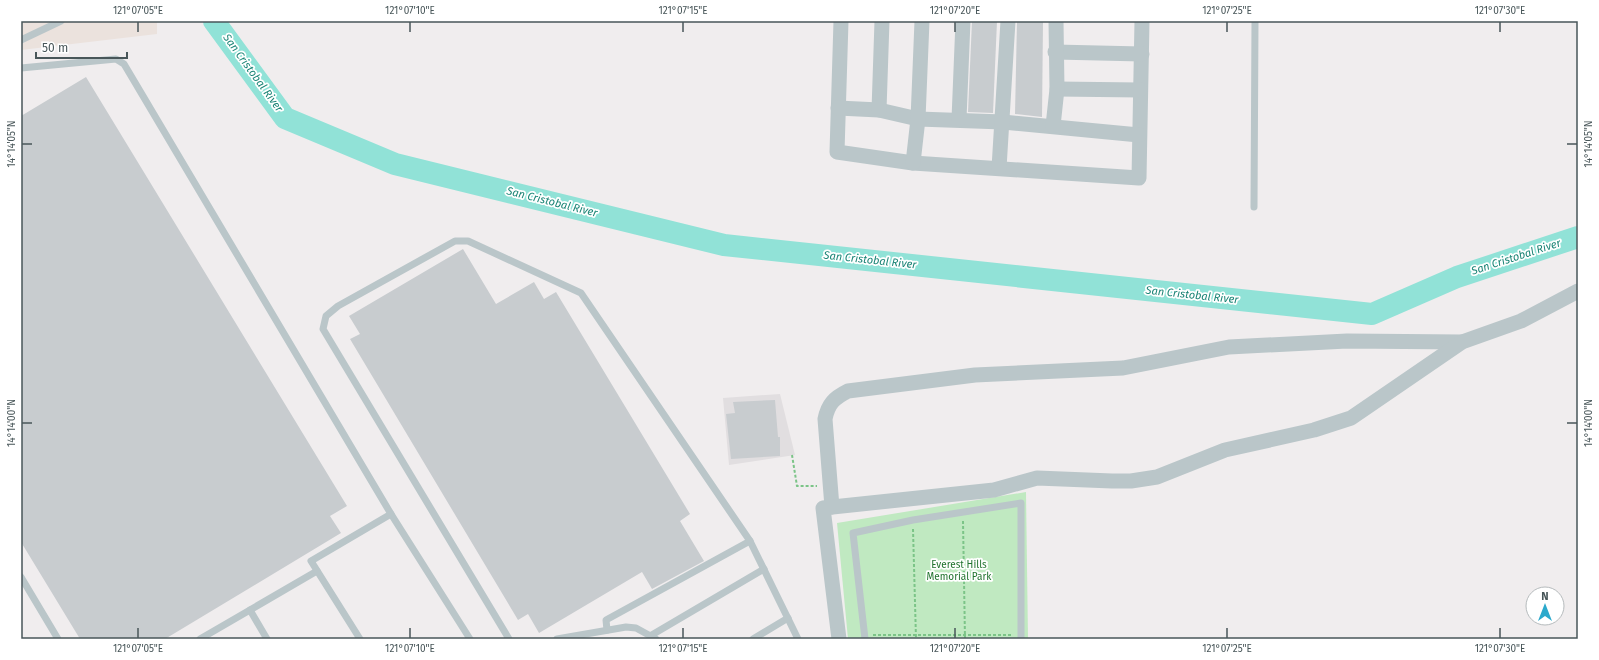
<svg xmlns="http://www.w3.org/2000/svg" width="1599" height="660" viewBox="0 0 1599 660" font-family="'Fira Sans',sans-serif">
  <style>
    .commercial { fill: #ebe2dd }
    .education { fill: #e1dee0 }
    .green { fill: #c0e9c1 }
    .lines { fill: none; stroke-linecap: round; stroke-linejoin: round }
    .river { stroke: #91e2d7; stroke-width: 22 }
    .building { fill: #c8cccf }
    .path { stroke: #7bc487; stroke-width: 2; stroke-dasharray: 3 2; stroke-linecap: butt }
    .lane { stroke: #bac6c9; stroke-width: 7 }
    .street { stroke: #bac6c9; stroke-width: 15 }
    .ticks { fill: none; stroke: #485659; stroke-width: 1.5 }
    .labels { text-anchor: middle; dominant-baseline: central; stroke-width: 3.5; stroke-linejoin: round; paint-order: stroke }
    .park-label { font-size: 10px; fill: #20722d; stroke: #fff }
    .water-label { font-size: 11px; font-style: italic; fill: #1a8475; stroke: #fff }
    .neatline { fill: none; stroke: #485659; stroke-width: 1.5 }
    .ticks-label { font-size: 10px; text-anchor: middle; fill: #485659 }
  </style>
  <rect width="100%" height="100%" fill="#f0edee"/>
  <polygon class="commercial" points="21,21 157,21 157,34 21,50"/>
  <polygon class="education" points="780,394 795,455 729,465 723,398"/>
  <polygon class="green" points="1026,492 1028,639 848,639 837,523"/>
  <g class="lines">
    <polyline class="river" points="214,21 285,118 395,164 724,245 1372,314 1457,277 1578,237"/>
  </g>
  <g class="building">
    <polygon points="972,21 997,21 993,113 968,112"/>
    <polygon points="1017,21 1043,21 1042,117 1015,114"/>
    <polygon points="86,77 347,506 330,516 341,533 165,639 80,639 21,542 21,116"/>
    <polygon points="463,249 496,304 534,282 544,299 556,292 690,514 680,521 704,561 652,589 642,572 539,633 528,614 518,620 350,339 360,334 349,316"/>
    <polygon points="775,400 778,437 780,437 780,456 731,459 726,414 735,413 733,402"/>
  </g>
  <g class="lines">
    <g class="path">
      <polyline points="792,455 797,486 817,486"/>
      <polyline points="963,521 965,639"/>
      <polyline points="913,529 916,639"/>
      <polyline points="873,635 1012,635"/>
    </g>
    <g class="lane">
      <polyline points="21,40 61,21"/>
      <polyline points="21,68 116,59 124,64 391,514 470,639"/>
      <polyline points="1254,207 1255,21"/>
      <polyline points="21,577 58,639"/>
      <polyline points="250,610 267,639"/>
      <polyline points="607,630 606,620 750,541"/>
      <polyline points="650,636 764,569"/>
      <polyline points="200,639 317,571"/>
      <polyline points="360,639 311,561 391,514"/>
      <polyline points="509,639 323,329 326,316 338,306 455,241 468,241 581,293 750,541 798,639"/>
      <polyline points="557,639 626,627 636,628 656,639"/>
      <polyline points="753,639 788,618"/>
      <polyline points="865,639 853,533 913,520 1021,503 1021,639"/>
    </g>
    <g class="street">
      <polyline points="841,21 837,152 913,163 1139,178 1142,21"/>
      <polyline points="1055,52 1142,54"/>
      <polyline points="1057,89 1140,90"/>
      <polyline points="838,108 879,110 918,119 1003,122 1139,135"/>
      <polyline points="879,110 882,21"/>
      <polyline points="959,119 963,21"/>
      <polyline points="1053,126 1057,89 1056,21"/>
      <polyline points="913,163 918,119 922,21"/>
      <polyline points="999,168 1008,21"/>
      <path d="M832,507L825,419C828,404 834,398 848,391L975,375L1123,368L1229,347L1347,341L1462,342"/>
      <polyline points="839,639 823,508 994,490 1037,478 1112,481 1131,481 1157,477 1225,450 1314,430 1351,418 1462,342 1521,321 1578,291"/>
    </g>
  </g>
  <path class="ticks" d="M138,22V32M410,22V32M683,22V32M955,22V32M1227,22V32M1500,22V32M22,144H32M1567,144H1577M22,423H32M1567,423H1577M138,628V638M410,628V638M683,628V638M955,628V638M1227,628V638M1500,628V638"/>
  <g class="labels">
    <g class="park-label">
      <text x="959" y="565">Everest Hills<tspan x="959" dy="12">Memorial Park</tspan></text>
    </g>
    <g class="water-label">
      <text transform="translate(253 73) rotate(54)">San Cristobal River</text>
      <text transform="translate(552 202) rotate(14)">San Cristobal River</text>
      <text transform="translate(1516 257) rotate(-18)">San Cristobal River</text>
      <text transform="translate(870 260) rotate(6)">San Cristobal River</text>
      <text transform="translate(1192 295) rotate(6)">San Cristobal River</text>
    </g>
  </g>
  <rect width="1599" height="660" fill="none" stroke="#ffffff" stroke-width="44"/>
  <g transform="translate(1545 606)"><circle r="19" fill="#ffffff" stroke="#b6bbbd"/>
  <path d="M0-3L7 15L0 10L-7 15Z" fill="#2ba9cc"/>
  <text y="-6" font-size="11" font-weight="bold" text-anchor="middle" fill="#485659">N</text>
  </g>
  <path d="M36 52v6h91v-6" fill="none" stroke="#485659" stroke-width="2"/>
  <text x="42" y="52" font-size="12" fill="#485659" stroke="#ffffff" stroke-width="3" paint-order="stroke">50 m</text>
  <rect x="22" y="22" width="1555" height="616" class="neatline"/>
  <g class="ticks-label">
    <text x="138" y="14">121°07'05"E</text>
    <text x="410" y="14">121°07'10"E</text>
    <text x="683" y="14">121°07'15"E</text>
    <text x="955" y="14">121°07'20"E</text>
    <text x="1227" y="14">121°07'25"E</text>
    <text x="1500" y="14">121°07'30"E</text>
    <text transform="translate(11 144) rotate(-90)" y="4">14°14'05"N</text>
    <text transform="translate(1588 144) rotate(-90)" y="4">14°14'05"N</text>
    <text transform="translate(11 423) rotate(-90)" y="4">14°14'00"N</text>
    <text transform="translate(1588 423) rotate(-90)" y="4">14°14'00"N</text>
    <text x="138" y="652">121°07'05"E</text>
    <text x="410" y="652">121°07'10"E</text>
    <text x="683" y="652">121°07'15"E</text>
    <text x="955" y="652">121°07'20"E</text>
    <text x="1227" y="652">121°07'25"E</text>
    <text x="1500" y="652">121°07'30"E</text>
  </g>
</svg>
